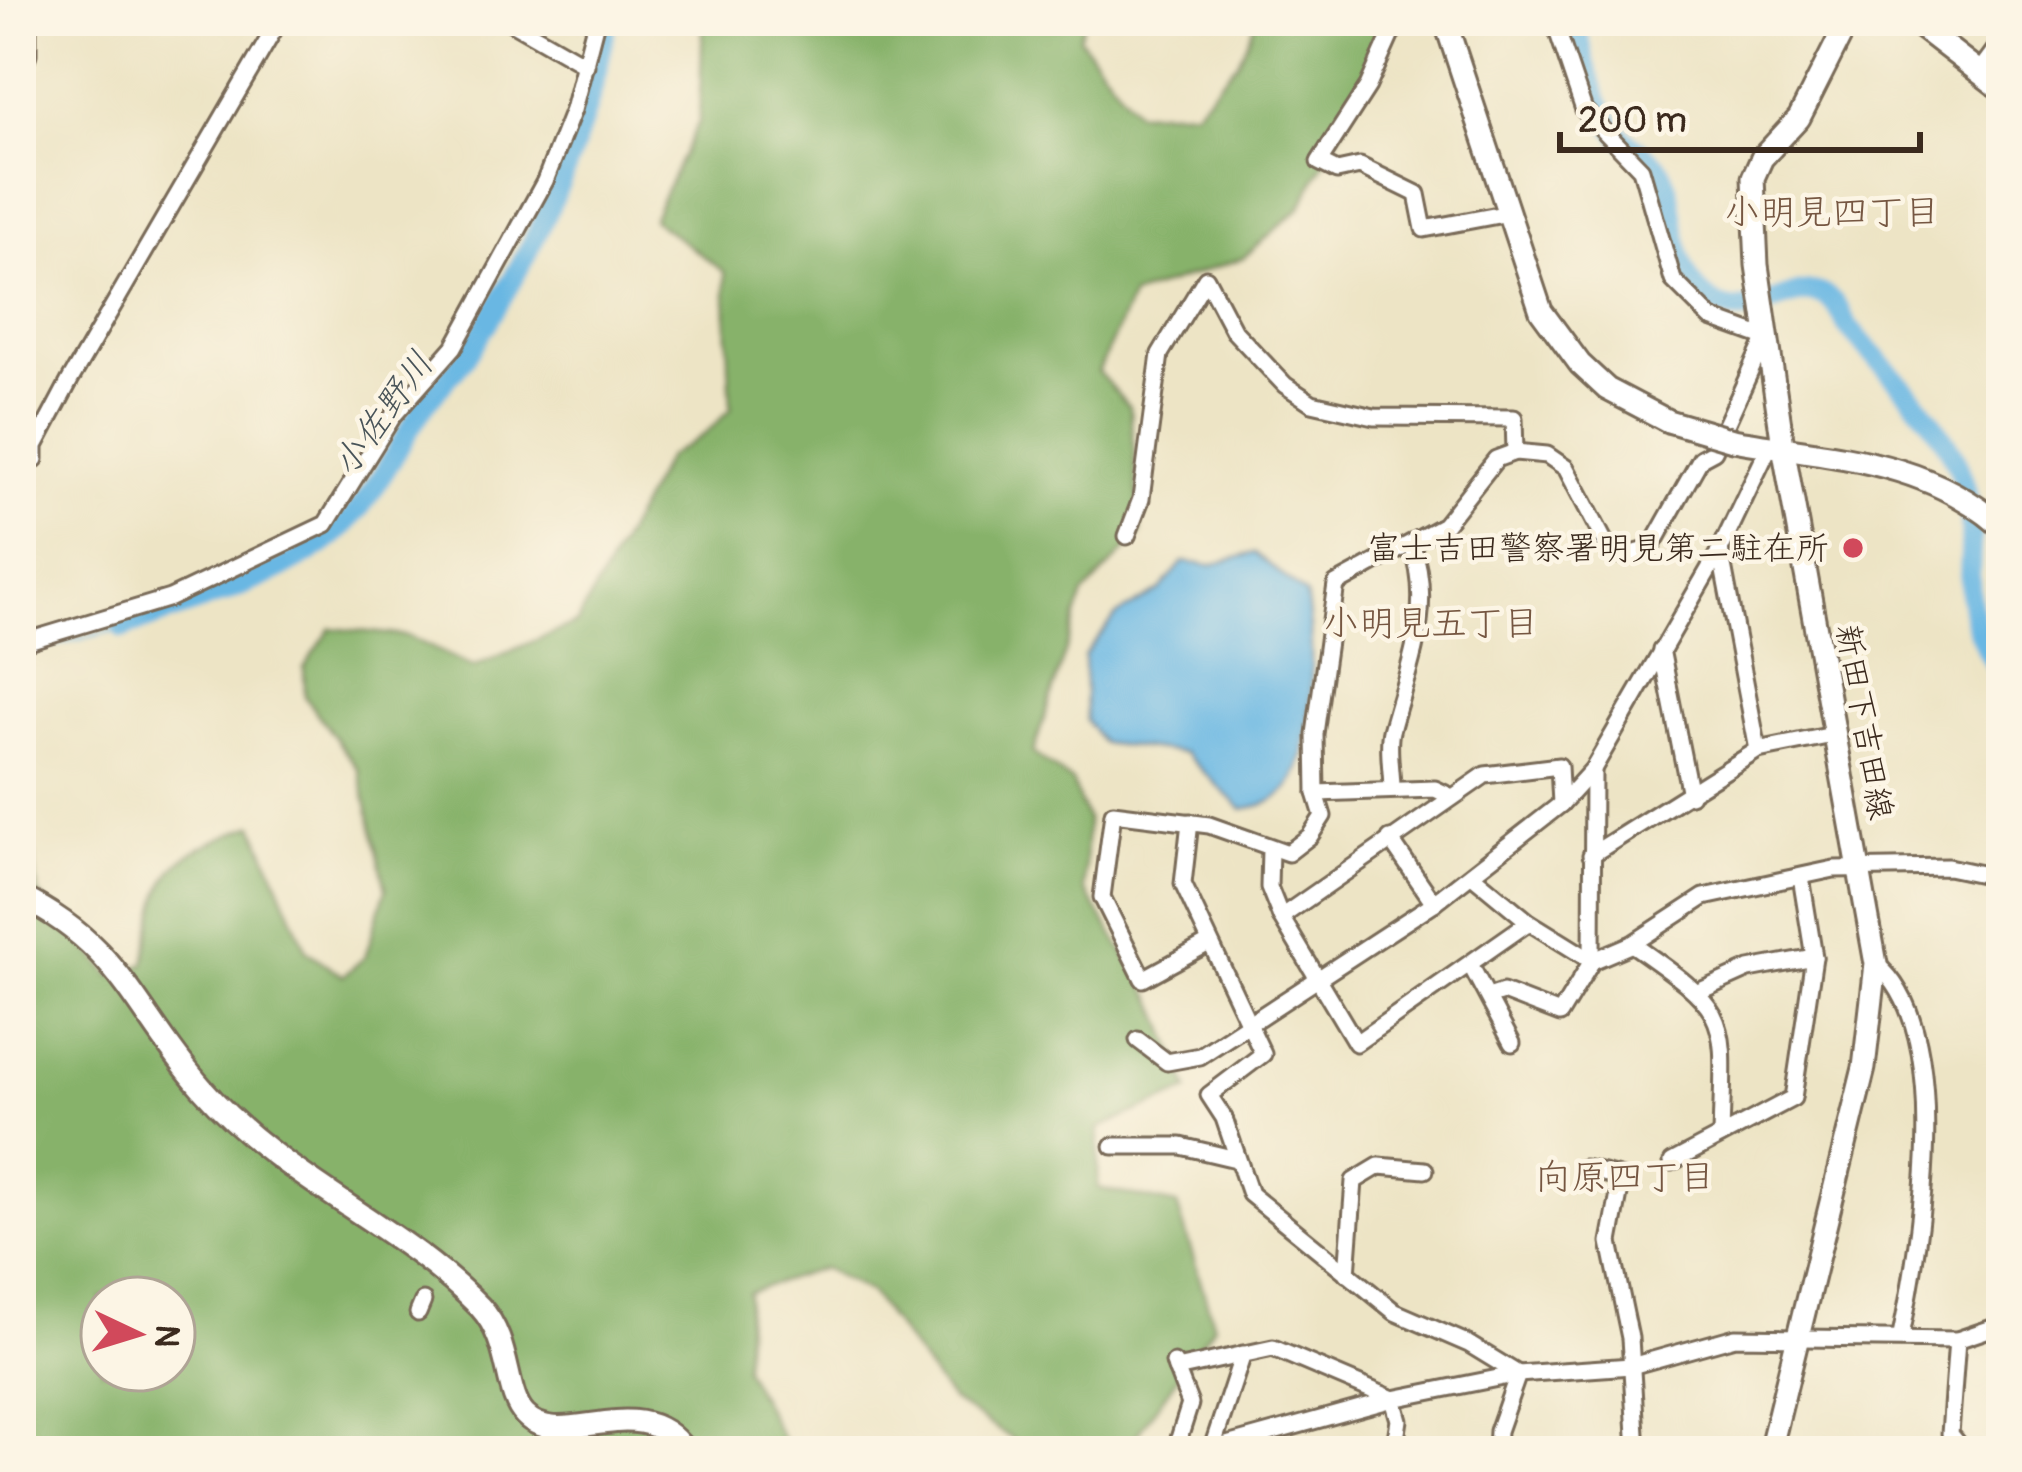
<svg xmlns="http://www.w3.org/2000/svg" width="2022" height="1472" viewBox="0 0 2022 1472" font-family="Pangolin,'Klee One',sans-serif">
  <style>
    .forest { fill: #87b26b; stroke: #616e44; stroke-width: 3; fill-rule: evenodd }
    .water { fill: #69b7e3; stroke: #527080; stroke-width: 3 }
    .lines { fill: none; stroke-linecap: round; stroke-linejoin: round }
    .stream { stroke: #69b7e3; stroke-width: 3 }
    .river { stroke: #69b7e3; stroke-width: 21 }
    .street-casing { stroke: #796b58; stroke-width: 21 }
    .secondary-casing { stroke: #796b58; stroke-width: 27 }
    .street { stroke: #fff; stroke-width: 15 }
    .secondary { stroke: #fff; stroke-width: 21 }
    .secondary-bridge-casing { stroke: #796b58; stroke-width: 27; stroke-linecap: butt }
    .secondary-bridge { stroke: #fff; stroke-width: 21 }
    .poi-dot { fill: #d1495b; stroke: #fcf5e5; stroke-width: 4.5 }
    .labels { text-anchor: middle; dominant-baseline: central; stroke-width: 9; stroke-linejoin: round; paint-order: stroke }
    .poi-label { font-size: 33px; fill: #3b2a1e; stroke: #fcf5e5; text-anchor: end }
    .street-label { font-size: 33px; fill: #3b2a1e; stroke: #fcf5e5 }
    .neighbourhood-label { font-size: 36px; fill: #765742; stroke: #fcf5e5 }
    .water-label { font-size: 36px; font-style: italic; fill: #495459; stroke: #fcf5e5 }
  </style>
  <rect width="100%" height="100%" fill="#fcf5e5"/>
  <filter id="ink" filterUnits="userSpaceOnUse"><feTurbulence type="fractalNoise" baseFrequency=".00833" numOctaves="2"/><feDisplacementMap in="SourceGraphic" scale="24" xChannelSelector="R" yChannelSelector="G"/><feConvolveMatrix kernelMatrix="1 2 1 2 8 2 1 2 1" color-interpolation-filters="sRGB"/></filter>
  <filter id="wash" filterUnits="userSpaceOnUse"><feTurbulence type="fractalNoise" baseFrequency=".004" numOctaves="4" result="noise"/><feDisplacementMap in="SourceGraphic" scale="48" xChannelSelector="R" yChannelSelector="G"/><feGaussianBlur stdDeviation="2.7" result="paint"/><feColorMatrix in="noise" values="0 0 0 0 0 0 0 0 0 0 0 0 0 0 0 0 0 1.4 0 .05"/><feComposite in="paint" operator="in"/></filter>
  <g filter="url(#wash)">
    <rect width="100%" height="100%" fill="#ede4c5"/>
    <path class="forest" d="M703,21H1084L1079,38L1136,112L1195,110L1238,61L1256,21H1388L1392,33L1300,208L1243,258L1132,296L1098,372L1130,408L1141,534L1083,595L1033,753L1072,782L1087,820L1084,889L1155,1002L1189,1090L1099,1128L1098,1188L1177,1205L1214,1325L1125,1451L1022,1445L951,1400L870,1293L823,1268L748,1292L744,1368L789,1451H21V769L38,893L112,976L145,963C163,868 161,860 254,825L307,951L343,976L365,957L386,889L359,770L305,697L304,668L331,628L407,636L473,667L577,623L667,457L705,434L731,409L725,272L652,219L699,122ZM102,1298H174V1370H102Z"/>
    <path class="water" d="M1255,553L1306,595C1314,637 1316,748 1291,784C1279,802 1262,806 1242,809L1184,753L1102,743L1086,721L1084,656L1116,616L1160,590L1183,562L1211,565Z"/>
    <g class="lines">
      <polyline class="stream" points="21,654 123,628"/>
      <g class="river">
        <path d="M1575,21C1583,58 1593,103 1618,133C1629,146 1651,155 1659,170C1684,213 1663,272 1713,303C1764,334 1817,247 1847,326C1888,373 1946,422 1964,483C1985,555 1946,594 2001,672"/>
        <path d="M123,628C186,605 280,579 332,537C370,506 394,451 421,411C435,388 458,370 472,347C538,244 587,141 607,21"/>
      </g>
    </g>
  </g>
  <g filter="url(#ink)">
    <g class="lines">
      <defs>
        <g id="street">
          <polyline points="509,21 586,65"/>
          <polyline points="1397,21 1368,86 1319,162 1337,171 1360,166 1417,194 1424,229 1509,213"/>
          <polyline points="1554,21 1584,110 1641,169 1673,280 1711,318 1764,337"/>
          <polyline points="1979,72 2001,42"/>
          <polyline points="21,73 28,54 28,21"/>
          <polyline points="21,469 35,459 35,446 70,380 279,21"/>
          <polyline points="1127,536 1141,499 1160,354 1206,278 1234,331 1285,385 1312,403 1374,417 1514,418 1515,452"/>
          <polyline points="1720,550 1758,750"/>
          <polyline points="21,643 170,598 326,524 393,416 454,347 545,181 573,110 596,21"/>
          <polyline points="1661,649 1690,795"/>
          <path d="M1392,789C1392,771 1387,748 1391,731C1407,670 1435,609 1412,546"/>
          <polyline points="1316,793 1435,789 1452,797"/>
          <polyline points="1190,822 1183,884 1263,1054 1209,1095 1224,1118 1250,1194 1395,1312 1469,1344 1518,1374"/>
          <polyline points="1390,839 1434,903"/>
          <polyline points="1270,849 1269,887 1281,917 1356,1043 1529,922"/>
          <polyline points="1591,855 1758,750 1833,735"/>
          <polyline points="1472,875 1529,922 1592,961"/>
          <polyline points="1281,917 1485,775 1559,766 1561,804"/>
          <polyline points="1207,944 1143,979 1102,897 1113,813 1209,825 1288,853 1310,836 1323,816 1316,793 1315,734 1336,584 1444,525 1496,459 1515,452 1547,455 1566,468 1610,552 1625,556 1650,549 1701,458 1714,451 1768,332"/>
          <path d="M1632,944C1735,1015 1724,1015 1721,1136"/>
          <polyline points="1592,961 1632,944 1704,897 1834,869 1948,867 2001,878"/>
          <path d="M1876,964C1957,1029 1919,1247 1901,1336"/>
          <polyline points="1471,966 1512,1043"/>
          <polyline points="1700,991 1749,969 1814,957"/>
          <polyline points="1488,997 1503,992 1560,1014 1592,961 1593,769"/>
          <polyline points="1138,1040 1167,1062 1200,1056 1434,903 1561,804 1593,769 1720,550 1770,445"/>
          <polyline points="1113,1146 1181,1146 1236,1159"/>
          <polyline points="1672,1162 1793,1098 1814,957 1801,877"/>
          <polyline points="1584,1168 1622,1178 1610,1242 1630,1338 1637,1451"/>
          <polyline points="1347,1274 1354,1181 1379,1166 1425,1170"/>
          <polyline points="418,1313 423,1301"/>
          <polyline points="1957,1340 1950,1434 1964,1451"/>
          <polyline points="1174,1363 1190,1404 1175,1451"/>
          <polyline points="1176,1369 1273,1348 1393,1399"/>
          <polyline points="1393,1399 1399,1420 1394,1451"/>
          <polyline points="1212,1449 1393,1399 1518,1374 1631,1366 1735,1337 1957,1340 2001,1325"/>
          <polyline points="1211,1451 1243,1354"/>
          <polyline points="1497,1451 1498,1431 1518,1374"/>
        </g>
        <g id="secondary">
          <polyline points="1445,21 1541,311 1580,364 1607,389 1668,421"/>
          <polyline points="1913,21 2001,89"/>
          <path d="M1733,440C1829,457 1923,458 2001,526"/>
          <path d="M21,897C121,946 134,1010 201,1087C282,1180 397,1222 480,1307C512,1341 504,1394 525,1415C562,1453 640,1386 685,1451"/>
          <polyline points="1770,1451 1864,1068 1876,964 1783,446 1757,265 1753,178 1762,158 1799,118 1848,21"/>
        </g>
      </defs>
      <use href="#street" class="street-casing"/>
      <use href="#secondary" class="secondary-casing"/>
      <use href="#street" class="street"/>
      <use href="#secondary" class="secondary"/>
      <defs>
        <polyline id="secondary-bridge" points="1668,421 1733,440"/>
      </defs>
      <use href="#secondary-bridge" class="secondary-bridge-casing"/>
      <use href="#secondary-bridge" class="secondary-bridge"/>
    </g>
  </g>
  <circle class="poi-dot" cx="1853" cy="548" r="12"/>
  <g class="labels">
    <g class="poi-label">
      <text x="1829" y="548">富士吉田警察署明見第二駐在所</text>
    </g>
    <g class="street-label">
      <text transform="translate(1864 722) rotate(80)">新田下吉田線</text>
    </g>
    <g class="neighbourhood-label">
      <text x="1832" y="212">小明見四丁目</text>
      <text x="1431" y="623">小明見五丁目</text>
      <text x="1625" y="1177">向原四丁目</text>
    </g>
    <g class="water-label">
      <text transform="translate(383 414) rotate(-54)">小佐野川</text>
    </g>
  </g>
  <rect width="2022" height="1472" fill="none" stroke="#fcf5e5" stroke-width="72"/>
  <g transform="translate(138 1334) rotate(94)"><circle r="57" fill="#fcf5e5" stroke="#afa495" stroke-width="3"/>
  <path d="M0-9L21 45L0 30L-21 45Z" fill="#d1495b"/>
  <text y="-18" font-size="33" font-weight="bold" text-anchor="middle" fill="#3b2a1e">N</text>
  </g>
  <path d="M1560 132v18h360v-18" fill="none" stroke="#3b2a1e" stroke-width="6"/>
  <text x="1578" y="132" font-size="36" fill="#3b2a1e" stroke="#fcf5e5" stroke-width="9" paint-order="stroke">200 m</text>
</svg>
